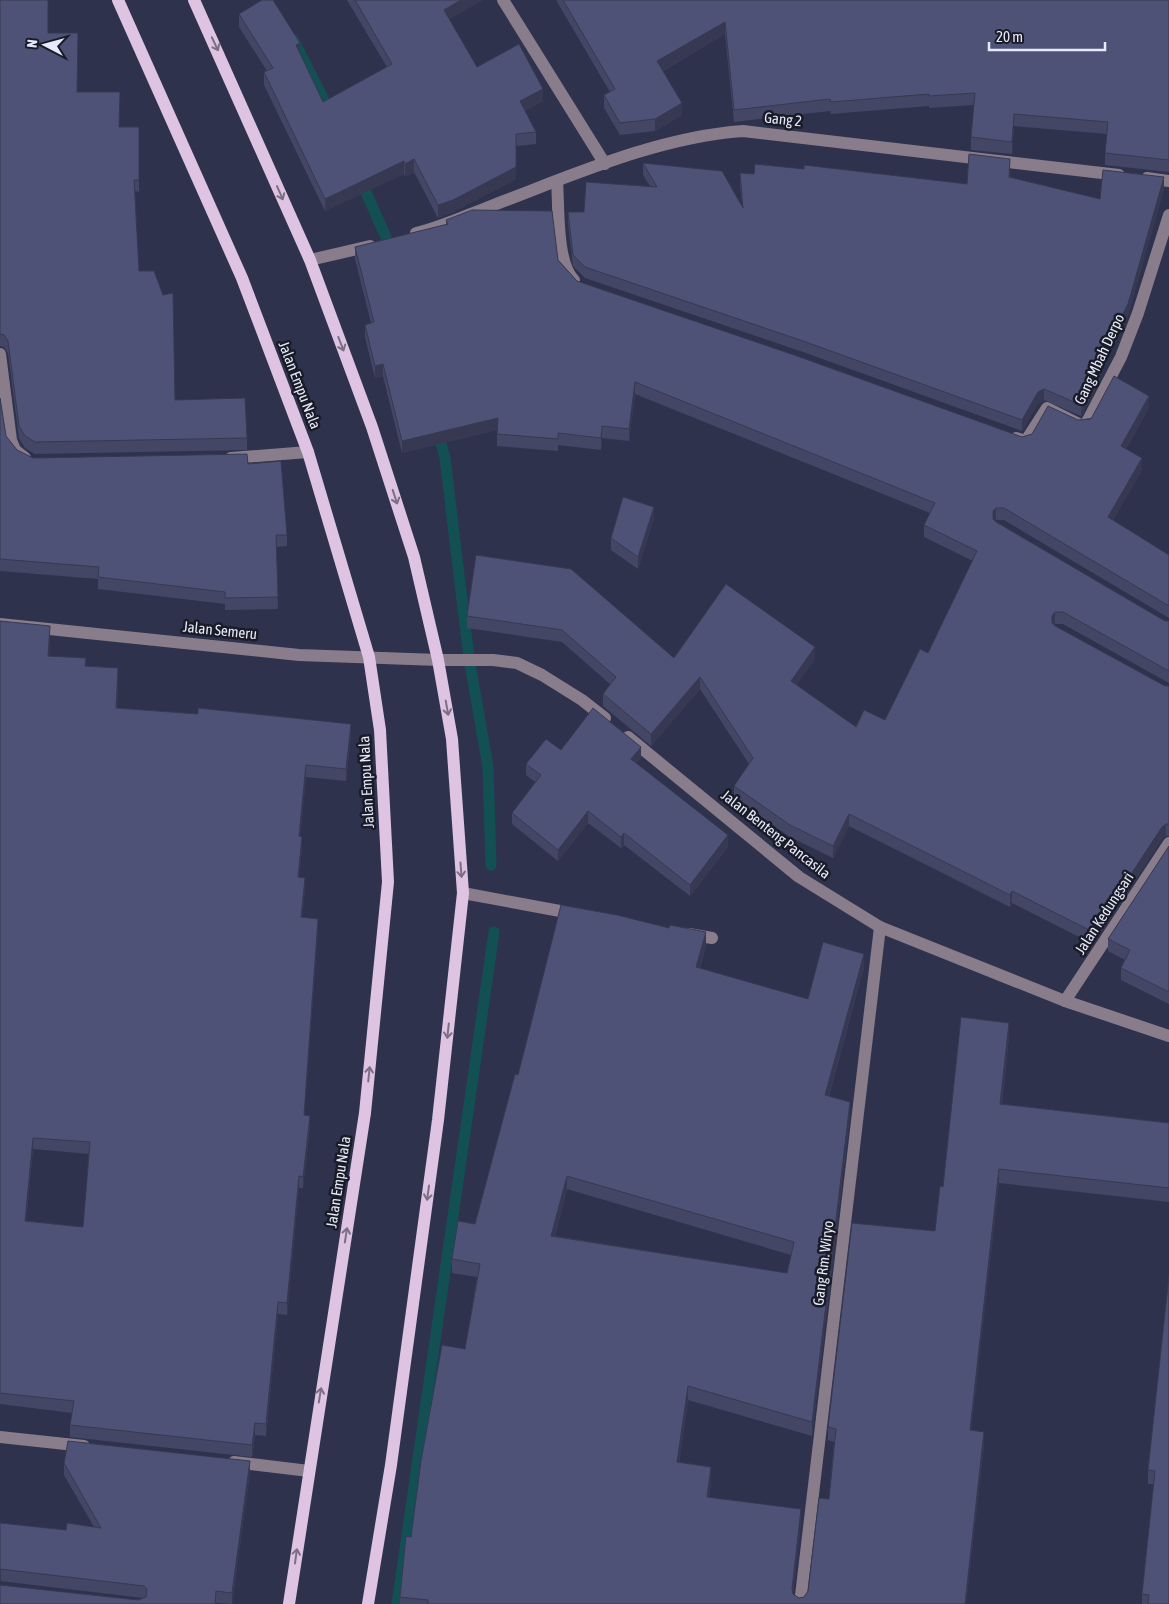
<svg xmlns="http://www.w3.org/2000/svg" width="1169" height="1604" viewBox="0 0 1169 1604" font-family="'Asap Condensed',sans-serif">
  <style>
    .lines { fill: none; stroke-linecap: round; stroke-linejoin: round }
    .stream { stroke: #135054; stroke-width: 11 }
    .minor { stroke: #897c8b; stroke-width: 12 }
    .major { stroke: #dec3e2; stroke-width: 12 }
    .wall { fill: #434765; fill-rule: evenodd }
    .shaded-wall { fill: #373953 }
    .building { fill: #4e5276; stroke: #373953; fill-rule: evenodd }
    .oneway { stroke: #7c6f84 }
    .labels { text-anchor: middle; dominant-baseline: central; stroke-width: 5; stroke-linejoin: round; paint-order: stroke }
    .street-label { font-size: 15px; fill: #e7eafb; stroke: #191b27 }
  </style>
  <rect width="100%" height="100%" fill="#2f324d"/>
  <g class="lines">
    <g class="stream">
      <polyline points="293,39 331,114"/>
      <polyline points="360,179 393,253"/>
      <polyline points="437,429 445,458 469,658 488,767 491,865"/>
      <polyline points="397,1604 494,932"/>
    </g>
    <g class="minor">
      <polyline points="503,0 605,164"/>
      <polyline points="1147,178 1169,181"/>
      <path d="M557,181C559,206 556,263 574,280"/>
      <path d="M416,233C442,227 467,215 491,206C571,176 657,137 743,131L1119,175"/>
      <polyline points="310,260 370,246"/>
      <polyline points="0,354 11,440 15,450 25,458"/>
      <polyline points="1016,438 1025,441 1027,439 1047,408 1081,425 1086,424 1121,357 1138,313 1169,215"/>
      <polyline points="231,458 308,452"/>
      <polyline points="0,624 299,655 438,660 493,660 517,663 542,675 582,700 605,718"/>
      <polyline points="628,737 799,877 880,927 1065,1001 1169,1036"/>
      <polyline points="463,893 576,914"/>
      <polyline points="689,934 712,938"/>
      <polyline points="1065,1001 1169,843"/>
      <polyline points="0,1437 84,1446"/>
      <polyline points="234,1462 309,1471"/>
      <polyline points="800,1604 880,927"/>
    </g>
    <g class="major">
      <polyline points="118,0 242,278 308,452 369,657 380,730 388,882 365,1113 289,1604"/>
      <polyline points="194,0 310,260 372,427 414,557 438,660 452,739 463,893 438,1120 391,1465 368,1604"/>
    </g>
  </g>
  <g class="wall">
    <polygon points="0,0 48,33 78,92 119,127 139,127 139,192 135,191 139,271 175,400 247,438 247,450 35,454 25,448 19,438 8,353 4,347 0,346"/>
    <polygon points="347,0 483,0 449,19 477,67 543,101 525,111 536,132 536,144 516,146 516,179 453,212 438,218 414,172 405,177 404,174 325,211 264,85 264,72 267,71 239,27 239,14 300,54 323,102 387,67"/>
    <polygon points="556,0 1169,0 1169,172 1105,165 1105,153 1107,134 1014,126 1012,154 971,150 971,137 974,105 929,108 929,106 831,114 830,111 734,122 725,34 663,71 682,115 655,131 620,135 604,108 604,95 610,92"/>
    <polygon points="643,163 742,205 740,184 740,173 754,174 804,169 967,184 1010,171 1010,177 1100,199 1164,189 1128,315 1100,368 1100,379 1081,416 1044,400 1038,404 1022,431 803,352 585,278 573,266 568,223 568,212 584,212 650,186 643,175"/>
    <polygon points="446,220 558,260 577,281 1022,437 1078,420 1149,408 1126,449 1142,470 1113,520 1169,555 1169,618 1004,520 996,520 995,521 1165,621 1169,621 1169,683 1063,624 1055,624 1054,625 1165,686 1169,686 1169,836 1166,836 1162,839 1093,944 1012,903 1010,907 849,826 833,858 790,837 734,798 734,786 749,764 700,689 651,746 603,706 603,694 610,684 562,642 467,628 467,616 476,555 674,658 815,659 796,685 856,727 885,720 928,653 973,561 924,537 924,525 930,513 635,394 629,441 602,438 601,450 558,445 558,451 497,446 497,430 402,453 383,376 375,378 365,337 365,325 371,323 355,259 355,247 446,225"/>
    <polygon points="0,398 6,436 17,450 33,458 248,464 287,535 287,546 276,547 278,609 225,610 225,604 98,589 98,579 0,571"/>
    <polygon points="654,518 638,569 611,550 611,538"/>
    <path d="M0,621L50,637L49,656L86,666L118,680L117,708L351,736L346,781L306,777L300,837L302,849L299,877L305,889L302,917L318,931L304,1115L310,1127L303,1188H299L287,1315L278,1314L266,1436L255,1435L252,1457L70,1437V1425L72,1413L0,1404ZM33,1149L89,1154L83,1227L26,1221Z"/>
    <polygon points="561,750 641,758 636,764 728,847 690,896 624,845 621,848 588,823 558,861 512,824 512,813 535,782 526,775 526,764"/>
    <polygon points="1169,846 1169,1004 1121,980 1121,968 1125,960 1108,951 1108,939"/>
    <path d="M706,946L700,968L808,999L864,967L829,1096L850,1116L812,1436L688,1400L679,1463L711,1481L709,1498L801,1523L793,1594L799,1598L804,1597L808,1591L829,1499L834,1442L828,1440V1427L935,1231L943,1187L1009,1037L1002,1104L1169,1123V1202L999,1183L971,1430L984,1445L966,1604H400V1597L411,1537L465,1349L477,1277L452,1273V1259L475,1224L518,1075ZM567,1189L791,1255L787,1273L555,1236Z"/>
    <polygon points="1169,1276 1169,1604 1142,1604 1142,1594 1154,1484 1148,1484 1148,1470"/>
    <polygon points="64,1463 250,1473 232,1604 216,1603 216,1604 0,1604 138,1600 143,1598 0,1581 0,1523 66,1530 94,1527 64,1475"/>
  </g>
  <g class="shaded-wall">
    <polygon points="461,0 483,0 444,22 444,10"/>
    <polygon points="725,22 725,34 657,74 657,61"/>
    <polygon points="300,43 300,55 296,45"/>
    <polygon points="543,89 543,101 520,114 520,101"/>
    <polygon points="682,103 682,115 655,131 655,119"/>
    <polygon points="1014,114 1014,126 1012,154 1012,142"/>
    <polygon points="414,159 414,172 405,177 405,164"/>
    <polygon points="404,161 404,174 325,211 325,199"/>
    <polygon points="516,167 516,179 453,212 438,218 438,205"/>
    <polygon points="1164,177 1164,189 1128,315 1096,377 1096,365"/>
    <polygon points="383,364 383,376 375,378 375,366"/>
    <polygon points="1100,368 1100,379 1081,416 1081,405"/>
    <polygon points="635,382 635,394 629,441 629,429"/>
    <polygon points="1044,389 1044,400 1038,404 1022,431 1022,420 1038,392"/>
    <polygon points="1149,396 1149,408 1121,458 1121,446"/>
    <polygon points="498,418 498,430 402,453 402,441"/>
    <polygon points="602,426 602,438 601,450 601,438"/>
    <polygon points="1142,458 1142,470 1108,529 1108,517"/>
    <polygon points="654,507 654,518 638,569 638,557"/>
    <polygon points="996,508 996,520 993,523 993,511"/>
    <polygon points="1055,612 1055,624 1052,628 1052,616"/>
    <polygon points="50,626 50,637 48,668 48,656"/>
    <polygon points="815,647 815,659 791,693 791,681"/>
    <polygon points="118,668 118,680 116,719 116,708"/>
    <polygon points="700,677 700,689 651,746 651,734"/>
    <polygon points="351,724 351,736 346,781 346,769"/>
    <polygon points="641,747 641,758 631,771 631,759"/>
    <polygon points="306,765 306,777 299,848 299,836"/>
    <polygon points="588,811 588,823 558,861 558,850"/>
    <polygon points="849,814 849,826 833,858 833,846"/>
    <polygon points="1166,824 1166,836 1162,839 1093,944 1093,932 1162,827"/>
    <polygon points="624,833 624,845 621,848 621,837"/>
    <polygon points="728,835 728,847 690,896 690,885"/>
    <polygon points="302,837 302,849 298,889 298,877"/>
    <polygon points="305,878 305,889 301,929 301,917"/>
    <polygon points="1012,891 1012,903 1010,907 1010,895"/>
    <polygon points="318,919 318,931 304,1127 304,1115"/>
    <polygon points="706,932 706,946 696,981 696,967"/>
    <polygon points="864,954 864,967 825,1109 825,1095"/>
    <polygon points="1009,1023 1009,1037 1000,1118 1000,1104"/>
    <polygon points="850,1102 850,1116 812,1436 812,1422"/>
    <polygon points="310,1116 310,1127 303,1188 303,1177"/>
    <polygon points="33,1138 33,1149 25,1233 25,1221"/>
    <polygon points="999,1169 999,1183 970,1444 970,1430"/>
    <polygon points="299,1176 299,1188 287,1315 287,1303"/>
    <polygon points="567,1176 567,1189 551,1250 551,1236"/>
    <polygon points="278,1302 278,1314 266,1436 266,1424"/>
    <polygon points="688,1386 688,1400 677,1476 677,1462"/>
    <polygon points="255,1423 255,1435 252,1457 252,1445"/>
    <polygon points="984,1432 984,1445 966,1604 965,1604"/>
    <polygon points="250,1461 250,1473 232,1604 232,1593"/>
    <polygon points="711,1467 711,1481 707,1511 707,1497"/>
    <polygon points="801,1509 801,1523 792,1603 792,1589"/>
    <rect x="0" y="1569" width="1" height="12"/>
  </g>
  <g class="building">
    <polygon points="0,0 48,0 48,33 78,33 77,92 120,92 119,127 139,127 139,180 134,180 139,271 154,271 163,295 173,293 175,400 245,398 247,438 35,442 25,436 19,426 8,341 4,335 0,334"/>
    <polygon points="262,0 273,0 300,43 296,45 323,102 392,64 355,0 461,0 444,10 477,67 519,44 543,89 520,101 536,132 516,134 516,167 453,200 438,205 414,159 405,164 404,161 325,199 264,72 273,68 239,14"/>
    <polygon points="563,0 1169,0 1169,160 1105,153 1108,122 1014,114 1012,142 971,137 975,93 929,96 929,94 831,102 830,99 734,110 725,22 657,61 682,103 655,119 620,123 604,95 615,89"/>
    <polygon points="969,154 1010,159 1009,177 1100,199 1103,170 1164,177 1128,304 1096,365 1100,368 1081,405 1044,389 1038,392 1022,420 803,341 585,267 573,255 568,212 584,212 586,182 657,187 643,163 722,171 743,208 740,173 754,174 755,164 804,169 804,165 967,184"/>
    <polygon points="472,210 552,211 558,260 577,281 797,356 1022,437 1032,434 1048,406 1078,420 1091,419 1114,376 1149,396 1121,446 1142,458 1108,517 1169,555 1169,606 1004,508 996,508 993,511 993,519 996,522 1165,621 1169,621 1169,671 1063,612 1055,612 1052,616 1052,623 1055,626 1165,686 1169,686 1169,824 1166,824 1162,827 1093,932 1012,891 1010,895 849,814 833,846 790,825 734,786 753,758 700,677 651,734 603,694 616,677 562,630 467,616 476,555 571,569 674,658 726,584 815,647 791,681 856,727 864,710 885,720 920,649 928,653 977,551 924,525 935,503 635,382 629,429 602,426 601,438 558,433 558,439 497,434 498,418 402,441 383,364 375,366 365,325 374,322 355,247 448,224 446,220"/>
    <polygon points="0,398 6,436 17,450 33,458 247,454 248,464 281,461 287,535 276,535 278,597 225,598 225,592 98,577 99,567 0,559"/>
    <polygon points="623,497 654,507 638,557 611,538"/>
    <path d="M0,621L50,626L48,656L86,658L85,666L118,668L116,708L198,714V708L351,724L346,769L306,765L299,836L302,837L298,877L305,878L301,917L318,919L304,1115L310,1116L303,1177L299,1176L287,1303L278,1302L266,1424L255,1423L252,1445L70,1425L74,1401L0,1393ZM33,1138L90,1142L83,1227L25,1221Z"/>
    <polygon points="593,708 641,747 631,759 728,835 690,885 624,833 621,837 588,811 558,850 512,813 541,775 526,764 546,739 561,750"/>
    <polygon points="1169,846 1169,992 1121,968 1130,950 1108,939"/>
    <path d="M561,905L617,915L669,928L670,925L706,932L696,967L808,999L823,942L864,954L825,1095L850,1102L812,1422L688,1386L677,1462L711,1467L707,1497L801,1509L792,1589L793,1594L799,1598L804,1597L808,1591L819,1498L829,1499L836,1429L828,1427L852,1223L935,1231L940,1186L943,1187L961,1017L1009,1023L1000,1104L1169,1123V1188L999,1169L970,1430L984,1432L965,1604H428V1600L400,1597L406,1536L411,1537L421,1461L442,1345L465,1349L480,1264L452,1259L458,1221L475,1224L515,1074L518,1075ZM567,1176L794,1242L787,1273L551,1236Z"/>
    <polygon points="1169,1276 1169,1604 1148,1604 1149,1595 1142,1594 1155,1471 1148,1470"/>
    <polygon points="68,1441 250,1461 232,1593 216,1591 215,1604 0,1604 0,1585 138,1600 146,1597 147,1589 144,1586 0,1569 0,1523 66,1530 67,1523 101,1528 64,1463"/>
  </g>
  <defs><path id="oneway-shaft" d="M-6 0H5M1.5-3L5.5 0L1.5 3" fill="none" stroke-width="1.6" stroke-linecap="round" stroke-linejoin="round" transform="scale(1.25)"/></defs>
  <g class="oneway">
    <use href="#oneway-shaft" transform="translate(215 44) rotate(65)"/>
    <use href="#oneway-shaft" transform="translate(280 193) rotate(66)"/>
    <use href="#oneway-shaft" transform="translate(341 344) rotate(69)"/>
    <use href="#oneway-shaft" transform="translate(395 497) rotate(72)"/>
    <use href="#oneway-shaft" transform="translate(447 708) rotate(80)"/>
    <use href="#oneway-shaft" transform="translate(461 870) rotate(86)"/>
    <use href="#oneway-shaft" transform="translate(448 1031) rotate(96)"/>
    <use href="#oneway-shaft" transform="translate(369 1074) rotate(-84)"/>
    <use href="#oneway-shaft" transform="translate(428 1193) rotate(98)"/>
    <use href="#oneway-shaft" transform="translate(346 1235) rotate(-81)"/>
    <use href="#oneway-shaft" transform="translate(320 1395) rotate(-81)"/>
    <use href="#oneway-shaft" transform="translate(296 1556) rotate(-82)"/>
  </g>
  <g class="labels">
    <g class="street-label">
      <text transform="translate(783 119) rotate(6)">Gang 2</text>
      <text transform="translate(1099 359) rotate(-65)">Gang Mbah Derpo</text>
      <text transform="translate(300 385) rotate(69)">Jalan Empu Nala</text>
      <text transform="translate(220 630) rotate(6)">Jalan Semeru</text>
      <text transform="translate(366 782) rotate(-93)">Jalan Empu Nala</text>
      <text transform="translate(776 834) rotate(38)">Jalan Benteng Pancasila</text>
      <text transform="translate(1104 913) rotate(-57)">Jalan Kedungsari</text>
      <text transform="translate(338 1182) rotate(-81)">Jalan Empu Nala</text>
      <text transform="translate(823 1263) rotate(-83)">Gang Rm. Wiryo</text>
    </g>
  </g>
  <g transform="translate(45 45) rotate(276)" stroke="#191b27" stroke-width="4" paint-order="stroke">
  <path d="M0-4L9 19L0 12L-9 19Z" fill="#e7eafb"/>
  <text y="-8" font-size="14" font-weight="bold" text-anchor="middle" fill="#e7eafb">N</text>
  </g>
  <path d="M989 42v8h116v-8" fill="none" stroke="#e7eafb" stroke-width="2.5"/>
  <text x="996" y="42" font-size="15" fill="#e7eafb" stroke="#191b27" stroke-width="4" paint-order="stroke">20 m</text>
</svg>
